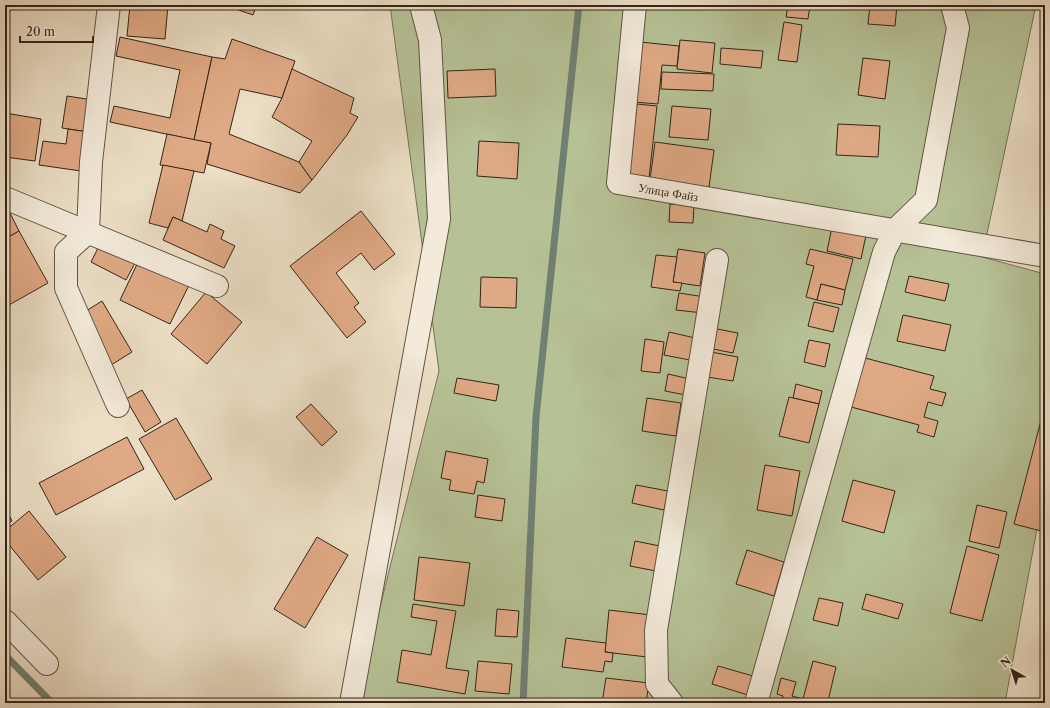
<svg xmlns="http://www.w3.org/2000/svg" width="1050" height="708" viewBox="0 0 1050 708" font-family="'Libre Caslon Text',serif">
  <style>
    .green { fill: #b6c296; stroke: #757458 }
    .lines { fill: none; stroke-linecap: round; stroke-linejoin: round }
    .stream { stroke: #718074; stroke-width: 7 }
    .building { fill: #e0a985; stroke: #342519 }
    .minor-casing { stroke: #625444; stroke-width: 24 }
    .minor { stroke: #f3eada; stroke-width: 22 }
    .labels { text-anchor: middle; dominant-baseline: central; stroke-width: 3; stroke-linejoin: round; paint-order: stroke }
    .street-label { font-size: 12px; fill: #342519; stroke: #f3eada }
  </style>
  <rect width="100%" height="100%" fill="#ecdfc6"/>
  <filter id="stains"><feTurbulence type="fractalNoise" baseFrequency=".005" numOctaves="4"/><feColorMatrix values="0 0 0 0 .2 0 0 0 0 .09 0 0 0 0 .02 0 0 0 .5 -.17"/></filter>
  <radialGradient id="worn" r=".72"><stop offset=".6" stop-color="#630" stop-opacity="0"/><stop offset="1" stop-color="#630" stop-opacity=".3"/></radialGradient>
  <polygon class="green" points="390,5 1036,5 982,257 1045,274 1045,485 1005,703 356,703 439,371"/>
  <g class="lines">
    <g class="stream">
      <polyline points="5,655 52,703"/>
      <polyline points="523,703 536,417 579,5"/>
    </g>
  </g>
  <g class="building">
    <polygon points="130,5 168,5 165,39 127,36"/>
    <polygon points="224,5 257,5 253,15"/>
    <polygon points="788,5 810,5 808,19 786,17"/>
    <polygon points="870,5 897,5 895,26 868,24"/>
    <polygon points="784,22 802,25 797,62 778,60"/>
    <polygon points="120,37 212,57 194,140 110,122 114,106 170,118 180,70 116,56"/>
    <polygon points="232,39 295,61 282,98 240,89 229,134 299,162 312,180 300,193 207,164 211,143 194,140 212,57 225,59"/>
    <polygon points="680,40 715,43 712,73 677,69"/>
    <polygon points="640,42 679,46 677,66 662,65 658,104 634,102"/>
    <polygon points="721,48 763,51 761,68 720,64"/>
    <polygon points="863,58 890,61 885,99 858,95"/>
    <polygon points="292,69 354,98 350,113 358,117 347,135 312,180 299,162 312,141 272,117 282,98"/>
    <polygon points="495,69 496,96 448,98 447,71"/>
    <polygon points="662,72 714,74 713,91 661,89"/>
    <polygon points="67,96 93,100 88,132 62,128"/>
    <polygon points="637,104 657,106 649,178 629,177"/>
    <polygon points="672,106 711,109 708,140 669,137"/>
    <polygon points="5,113 41,119 35,161 5,157"/>
    <polygon points="838,124 880,126 878,157 836,155"/>
    <polygon points="68,129 88,132 81,171 39,165 43,141 66,144"/>
    <polygon points="167,134 211,143 204,173 160,165"/>
    <polygon points="479,141 519,143 517,179 477,176"/>
    <polygon points="655,142 714,150 709,187 650,180"/>
    <polygon points="163,165 194,171 182,221 173,217 168,228 149,223"/>
    <polygon points="670,204 694,205 693,223 669,222"/>
    <polygon points="5,209 8,209 19,231 5,239"/>
    <polygon points="361,211 395,254 374,270 361,253 336,273 359,303 354,307 366,322 347,338 290,266"/>
    <polygon points="173,217 207,232 210,224 224,231 221,239 235,246 224,268 163,240"/>
    <polygon points="832,227 866,235 861,259 827,251"/>
    <polygon points="19,231 48,283 9,305 5,297 5,239"/>
    <polygon points="102,240 137,259 126,280 91,262"/>
    <polygon points="678,249 705,253 700,286 673,282"/>
    <polygon points="810,249 853,259 845,290 821,284 817,300 806,297 814,266 806,264"/>
    <polygon points="656,255 677,257 673,282 682,283 680,291 651,287"/>
    <polygon points="140,258 190,283 170,324 120,300"/>
    <polygon points="909,276 949,284 945,301 905,292"/>
    <polygon points="481,277 517,278 516,308 480,307"/>
    <polygon points="821,284 845,290 842,305 817,300"/>
    <polygon points="206,292 242,322 207,364 171,334"/>
    <polygon points="679,293 705,297 703,313 676,310"/>
    <polygon points="102,301 132,352 111,365 81,314"/>
    <polygon points="814,302 839,308 833,332 808,326"/>
    <polygon points="903,315 951,325 945,351 897,341"/>
    <polygon points="712,328 738,333 733,353 708,348"/>
    <polygon points="669,332 695,338 690,360 664,355"/>
    <polygon points="645,339 664,342 660,373 641,371"/>
    <polygon points="809,340 830,344 825,367 804,362"/>
    <polygon points="711,352 738,357 733,381 707,377"/>
    <polygon points="865,358 934,376 930,389 946,393 942,406 928,402 924,417 938,421 934,437 917,432 919,425 851,407"/>
    <polygon points="668,374 694,380 691,396 665,391"/>
    <polygon points="457,378 499,385 496,401 454,393"/>
    <polygon points="796,384 822,391 819,404 793,398"/>
    <polygon points="142,390 161,422 145,432 126,399"/>
    <polygon points="789,397 819,404 809,443 779,436"/>
    <polygon points="647,398 681,403 676,436 642,431"/>
    <polygon points="311,404 337,432 322,446 296,417"/>
    <polygon points="1045,405 1045,532 1014,524"/>
    <polygon points="176,418 212,479 175,500 139,439"/>
    <polygon points="127,437 144,469 56,515 39,483"/>
    <polygon points="446,451 488,459 484,483 477,481 474,494 449,490 451,480 441,478"/>
    <polygon points="765,465 800,471 792,516 757,510"/>
    <polygon points="853,480 895,491 884,533 842,521"/>
    <polygon points="636,485 668,491 664,510 632,503"/>
    <polygon points="478,495 505,499 502,521 475,517"/>
    <polygon points="977,505 1007,512 999,548 969,541"/>
    <polygon points="5,507 12,521 5,524"/>
    <polygon points="29,511 66,557 38,580 5,540 5,531"/>
    <polygon points="317,537 348,555 305,628 274,609"/>
    <polygon points="635,541 660,546 656,571 630,566"/>
    <polygon points="967,546 999,555 982,621 950,613"/>
    <polygon points="747,550 784,562 774,596 736,584"/>
    <polygon points="419,557 470,563 464,606 414,600"/>
    <polygon points="866,594 903,604 898,619 862,609"/>
    <polygon points="819,598 843,603 838,626 813,620"/>
    <polygon points="413,604 456,611 446,668 469,671 465,694 397,682 402,650 431,655 437,621 411,617"/>
    <polygon points="497,609 519,611 517,637 495,636"/>
    <polygon points="609,610 651,615 647,657 605,652"/>
    <polygon points="566,638 606,643 605,652 613,653 612,662 605,661 603,672 562,667"/>
    <polygon points="478,661 512,664 509,694 475,691"/>
    <polygon points="813,661 836,667 828,701 835,703 781,703 783,696 777,694 781,678 796,682 792,696 803,699"/>
    <polygon points="718,666 753,676 748,695 712,684"/>
    <polygon points="606,678 649,683 646,703 602,703"/>
    <polygon points="472,700 498,703 471,703"/>
  </g>
  <g class="lines">
    <defs>
      <g id="minor">
        <polyline points="109,5 91,162 88,232 66,252 66,288 118,406"/>
        <path id="s1" d="M635,5L618,183L1045,256"/>
        <polyline points="5,198 217,286"/>
        <polyline points="5,621 47,664"/>
        <polyline points="351,703 439,219 430,40 421,5"/>
        <polyline points="672,703 657,684 656,630 717,260"/>
        <polyline points="756,703 884,252 895,230 926,200 958,28 952,5"/>
      </g>
    </defs>
    <use href="#minor" class="minor-casing"/>
    <use href="#minor" class="minor"/>
  </g>
  <g class="labels">
    <g class="street-label">
      <text stroke="none"><textPath href="#s1" startOffset="230">Улица Файз</textPath></text>
    </g>
  </g>
  <rect width="1050" height="708" fill="none" stroke="#ecdfc6" stroke-width="20"/>
  <rect x="6" y="6" width="1038" height="696" fill="none" stroke="#342519" stroke-width="2"/>
  <rect x="10" y="10" width="1030" height="688" fill="none" stroke="#342519"/>
  <g transform="translate(1012 670) rotate(321)" stroke="#f3eada" stroke-width="3" paint-order="stroke">
  <path d="M0-3L7 15L0 10L-7 15Z" fill="#342519"/>
  <text y="-6" font-size="11" font-weight="bold" text-anchor="middle" fill="#342519">N</text>
  </g>
  <path d="M20 36v6h73v-6" fill="none" stroke="#342519" stroke-width="2"/>
  <text x="26" y="36" font-size="12" fill="#342519" stroke="#f3eada" stroke-width="3" paint-order="stroke">20 m</text>
  <rect width="100%" height="100%" filter="url(#stains)"/>
  <rect width="100%" height="100%" fill="url(#worn)"/>
</svg>
